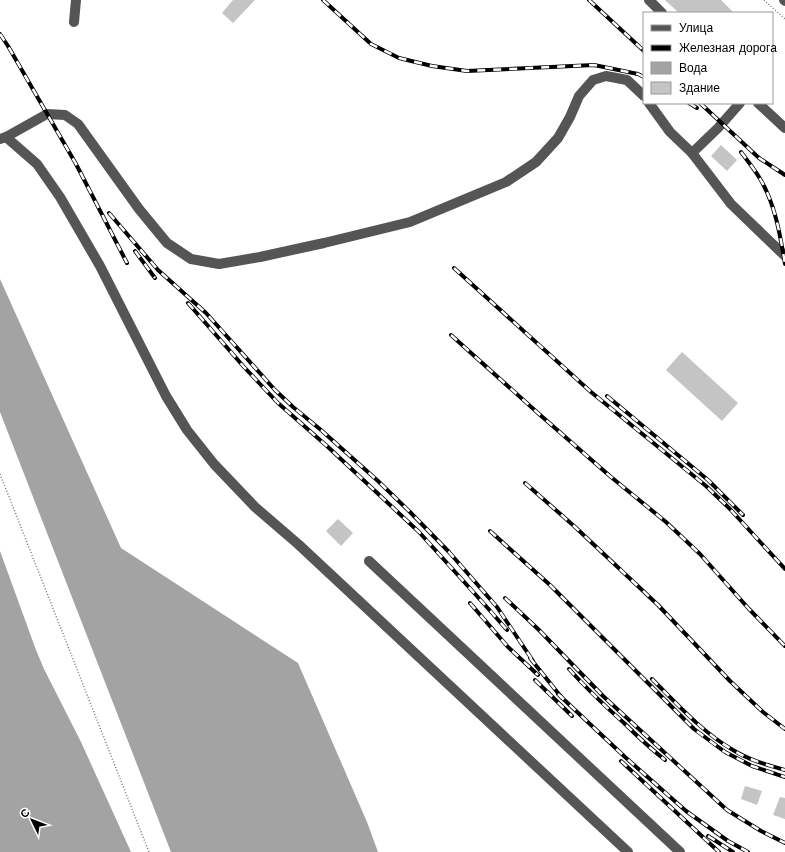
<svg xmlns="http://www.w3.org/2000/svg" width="785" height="852" viewBox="0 0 785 852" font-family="'Work Sans',sans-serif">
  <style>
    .water { fill: #a3a3a3 }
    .building { fill: #c4c4c4 }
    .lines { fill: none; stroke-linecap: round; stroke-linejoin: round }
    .path { stroke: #777; stroke-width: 1.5; stroke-dasharray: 1 2; stroke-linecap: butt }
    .minor { stroke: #555; stroke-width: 10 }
    .rail-casing { stroke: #000; stroke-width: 4 }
    .rail { stroke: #fff; stroke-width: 2.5; stroke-dasharray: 8; stroke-linecap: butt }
  </style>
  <rect width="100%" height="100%" fill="#fff"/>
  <g class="water">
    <polygon points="0,279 121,548 298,663 367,822 378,852 171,852 0,412"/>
    <polygon points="0,551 36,650 44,669 81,742 131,852 0,852"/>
  </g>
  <g class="building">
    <polygon points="233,0 255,0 233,23 222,13"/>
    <polygon points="665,0 721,0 734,13 679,13"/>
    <polygon points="721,145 737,160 727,171 711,156"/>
    <polygon points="682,352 738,403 722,421 666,370"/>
    <polygon points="338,519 353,533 341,546 326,531"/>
    <polygon points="745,786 762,791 757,805 741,799"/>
    <polygon points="780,797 785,798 785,819 773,815"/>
  </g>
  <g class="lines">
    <g class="path">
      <polyline points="764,0 785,19"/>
      <polyline points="0,474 149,852"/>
    </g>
    <g class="minor">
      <polyline points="649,0 662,13"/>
      <polyline points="784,0 785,1"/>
      <polyline points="74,22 76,0"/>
      <polyline points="649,103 670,132 692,153"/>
      <polyline points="740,103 718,128 692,153 731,204 785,256"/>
      <polyline points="758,103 785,128"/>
      <polyline points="6,137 37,164 60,197 100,266 166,396 187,430 214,464 255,507 298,544 628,852"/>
      <polyline points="0,139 6,137 47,114 65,115 78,124 139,209 167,243 191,259 219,264 260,257 324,243 410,222 506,182 536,162 558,138 570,117 579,96 593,80 606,76 627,80 644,96"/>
      <polyline points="369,561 680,852"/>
    </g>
    <defs>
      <g id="rail">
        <polyline points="323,0 371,44 399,58 432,66 467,71 594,65 638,74 644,77"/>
        <polyline points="589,0 644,51"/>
        <polyline points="0,34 8,46 76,164 127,263"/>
        <polyline points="689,103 697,108"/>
        <polyline points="700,103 759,158 785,175"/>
        <path d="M741,152C747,160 754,169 759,177C775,203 780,234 785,264"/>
        <polyline points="109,213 158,270 206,313 275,390 293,407 321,430 378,481 410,512 449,552 497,607 533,661"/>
        <polyline points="135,251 155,278"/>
        <polyline points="454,268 591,392 706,486 729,508 785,569"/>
        <polyline points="188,303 244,367 278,403 328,447 419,532 485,605 507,630"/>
        <polyline points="451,335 539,414 611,477 666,522 700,554 749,609 785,646"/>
        <polyline points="607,396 708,480 743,515"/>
        <polyline points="525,483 574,526 658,605 730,681 763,712 785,729"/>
        <polyline points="490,531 550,585 694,729 725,752 752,766 785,777"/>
        <polyline points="505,598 539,630 603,696 727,810 761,831 785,843"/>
        <polyline points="470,603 508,647 538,675"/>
        <polyline points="530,658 562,698"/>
        <path d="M569,669C586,688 605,706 624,723C637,736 650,748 665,760"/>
        <path d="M652,679C677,704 702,732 733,750C749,760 767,765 785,770"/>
        <polyline points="535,680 572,716"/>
        <polyline points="558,694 625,757 686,811 728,841 748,852"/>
        <polyline points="621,761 719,852"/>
        <polyline points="708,836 733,852"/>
      </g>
    </defs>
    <use href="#rail" class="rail-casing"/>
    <use href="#rail" class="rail"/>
  </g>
  <rect x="643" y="12" width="130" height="92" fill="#ffffff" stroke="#999999"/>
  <rect x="651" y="25" width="20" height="6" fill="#555555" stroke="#999999"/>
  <text x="679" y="32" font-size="12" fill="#000000">Улица</text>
  <rect x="651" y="45" width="20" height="6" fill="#000000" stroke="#999999"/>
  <text x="679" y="52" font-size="12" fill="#000000">Железная дорога</text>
  <rect x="651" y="62" width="20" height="12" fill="#a3a3a3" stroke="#999999"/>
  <text x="679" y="72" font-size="12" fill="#000000">Вода</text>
  <rect x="651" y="82" width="20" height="12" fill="#c4c4c4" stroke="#999999"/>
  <text x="679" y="92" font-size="12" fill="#000000">Здание</text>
  <g transform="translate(32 820) rotate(313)" stroke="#ffffff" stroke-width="3" paint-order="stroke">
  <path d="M0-3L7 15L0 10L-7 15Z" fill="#000000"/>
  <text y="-6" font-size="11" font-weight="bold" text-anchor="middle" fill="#000000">С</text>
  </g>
</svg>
